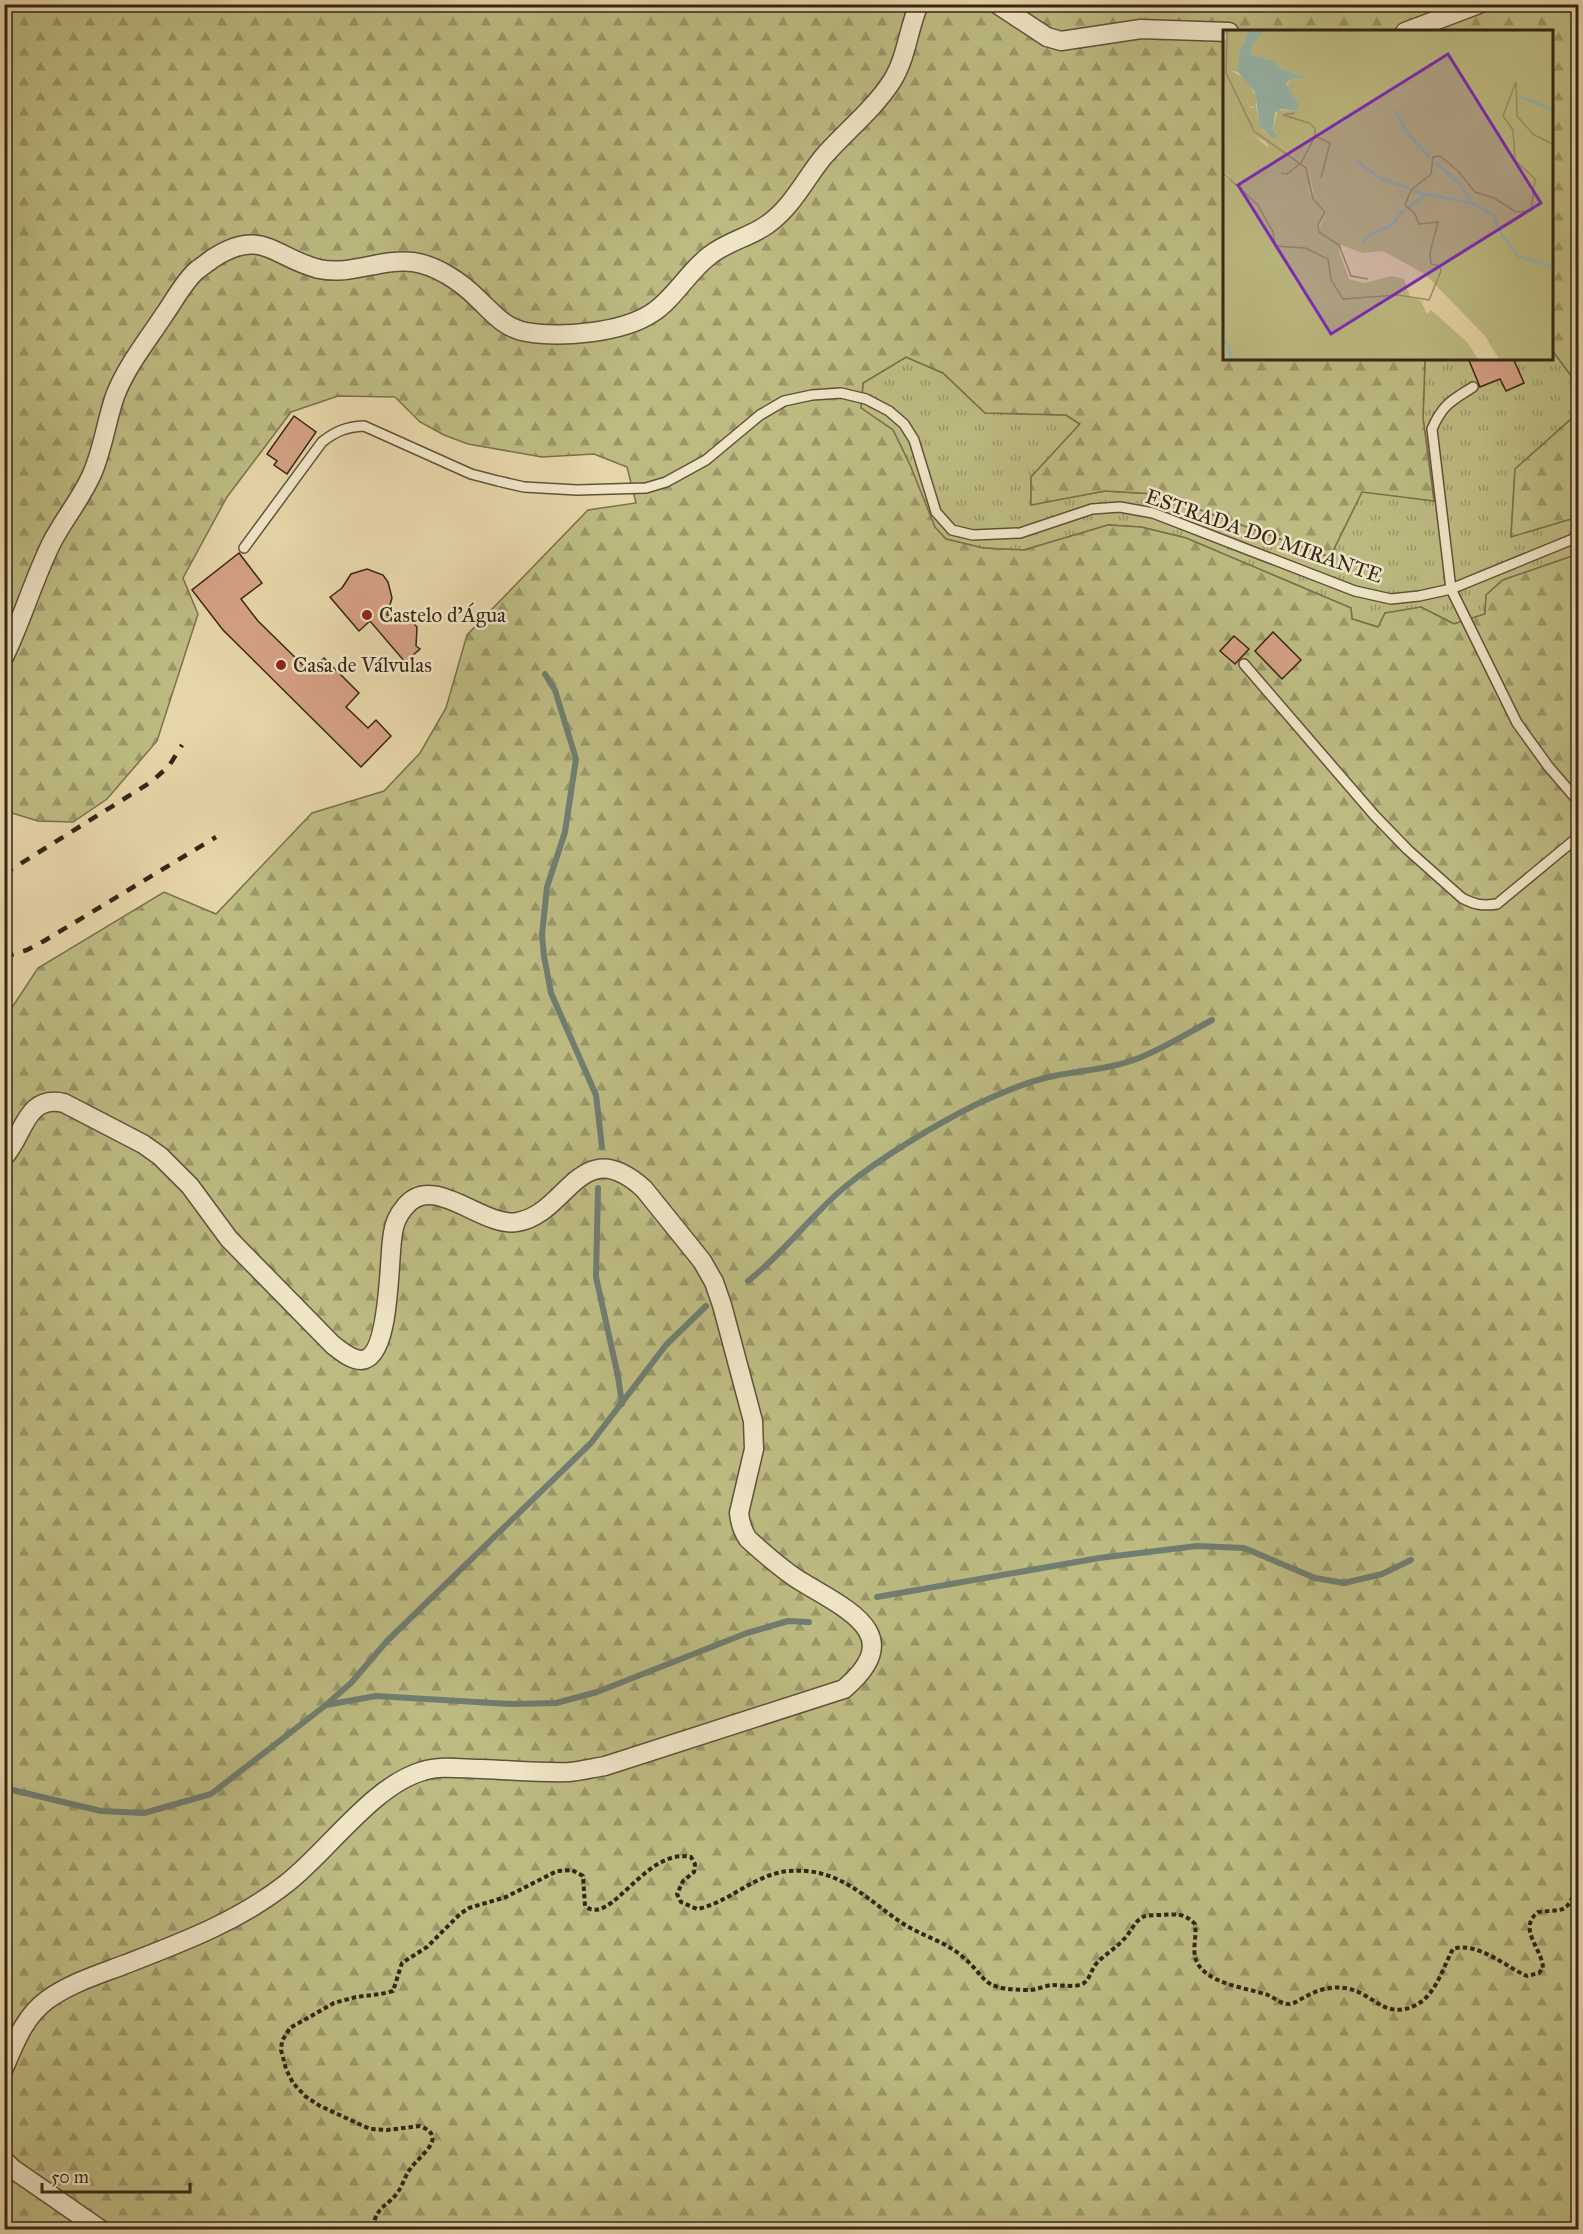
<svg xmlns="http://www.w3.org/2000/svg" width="1583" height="2234" viewBox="0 0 1583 2234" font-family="'IM FELL Great Primer',serif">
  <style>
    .grass { fill: url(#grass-tufts); stroke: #79714c; stroke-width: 1.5 }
    .forest { fill: url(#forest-firs); stroke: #79714c; stroke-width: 1.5 }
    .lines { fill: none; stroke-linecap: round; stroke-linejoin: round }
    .stream { stroke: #707e71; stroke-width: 6 }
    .building { fill: #d4a083; stroke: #352716; stroke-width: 1.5 }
    .service-casing { stroke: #61523a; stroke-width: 12 }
    .minor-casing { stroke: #61523a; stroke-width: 21 }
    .path { stroke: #352716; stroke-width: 4; stroke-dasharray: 4.5 3; stroke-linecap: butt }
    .service { stroke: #efe4c6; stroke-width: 9 }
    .minor { stroke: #efe4c6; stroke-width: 18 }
    .rail { stroke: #352716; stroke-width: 4.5; stroke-dasharray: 10 10; stroke-linecap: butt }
    .poi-dot { fill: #8f2418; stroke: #efe4c6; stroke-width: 2 }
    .labels { text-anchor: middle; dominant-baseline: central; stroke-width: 5; stroke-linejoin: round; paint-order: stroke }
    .street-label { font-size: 21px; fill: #352716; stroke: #efe4c6 }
    .poi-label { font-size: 21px; fill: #352716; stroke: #efe4c6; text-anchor: start }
    .inset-river { fill: none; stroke: #97b8ad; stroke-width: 3 }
    .inset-road { fill: none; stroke: #9f8f6e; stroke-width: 1.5 }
    .view { fill: #7b2cbf; fill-opacity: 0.15; stroke: #7b2cbf; stroke-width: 3 }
    .inset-edge { fill: none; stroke: #352716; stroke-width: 3 }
  </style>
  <defs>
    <pattern id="grass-tufts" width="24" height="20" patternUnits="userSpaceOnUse" patternTransform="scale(1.5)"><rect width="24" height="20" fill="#bdbb82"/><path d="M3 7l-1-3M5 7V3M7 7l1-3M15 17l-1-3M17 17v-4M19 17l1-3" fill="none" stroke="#9a9869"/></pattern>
    <pattern id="forest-firs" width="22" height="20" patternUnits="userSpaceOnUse" patternTransform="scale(1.5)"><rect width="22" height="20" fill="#bdbb82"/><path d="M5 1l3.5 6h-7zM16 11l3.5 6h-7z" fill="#9a9869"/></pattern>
  </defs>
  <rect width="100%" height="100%" fill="#e6d5a8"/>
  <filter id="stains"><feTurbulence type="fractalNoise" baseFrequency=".00333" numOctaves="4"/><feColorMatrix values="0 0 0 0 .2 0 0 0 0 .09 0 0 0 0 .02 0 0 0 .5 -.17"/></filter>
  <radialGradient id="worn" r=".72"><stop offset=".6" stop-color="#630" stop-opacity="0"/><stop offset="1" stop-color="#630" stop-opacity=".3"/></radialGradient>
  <polygon class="grass" points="1552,350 1578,385 1578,413 1515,469 1511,536 1578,517 1578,554 1503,580 1486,595 1485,614 1454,624 1421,607 1378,627 1352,619 1351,608 1186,538 1141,527 1108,525 1024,550 983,548 946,539 934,527 910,465 893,430 861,408 863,383 906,357 943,373 985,413 1066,415 1080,424 1031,477 1031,504 1105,491 1156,494 1330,557 1362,491 1434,501 1423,418 1425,359 1552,358"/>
  <g class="forest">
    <polygon points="5,5 1578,5 1578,385 1552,350 1552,32 1224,32 1224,358 1425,359 1423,418 1434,501 1362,492 1330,557 1156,494 1105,491 1031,505 1031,477 1080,424 1066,415 985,413 943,373 906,357 863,383 861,408 893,430 910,465 935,527 946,539 983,548 1024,550 1108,525 1141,527 1186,538 1351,608 1352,619 1378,627 1385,613 1421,607 1454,624 1485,614 1486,595 1503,580 1578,554 1578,2229 5,2229 4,1008 13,1006 38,968 164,892 216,914 312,813 384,791 420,753 446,708 467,635 588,510 636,503 627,467 594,454 542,457 468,444 444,435 420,422 395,397 338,396 291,412 227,497 183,578 198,614 157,741 107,799 73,822 38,821 5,811"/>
    <polygon points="1578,413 1578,517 1511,537 1515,469"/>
  </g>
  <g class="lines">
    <g class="stream">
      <polyline points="545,674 555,690 576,759 565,832 547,887 542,935 544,956 551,993 596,1095 602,1147"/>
      <polyline points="598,1188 596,1277 618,1376 622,1404"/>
      <path d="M748,1281C784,1253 811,1215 846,1186C883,1156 935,1125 977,1104C1002,1093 1028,1081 1054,1076C1082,1070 1112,1069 1139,1058C1164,1048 1188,1033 1212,1020"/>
      <polyline points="877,1597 1099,1558 1197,1546 1244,1548 1315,1578 1344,1583 1382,1574 1411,1560"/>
      <polyline points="327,1704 351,1683 387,1641 591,1443 666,1345 706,1306"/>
      <polyline points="4,1788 101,1811 144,1813 211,1794 326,1705 376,1696 512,1704 556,1703 597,1692 747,1633 788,1621 809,1622"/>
    </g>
  </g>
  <g class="building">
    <polygon points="1468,358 1513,358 1524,383 1506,391 1500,379 1480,387"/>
    <polygon points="294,416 316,432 287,474 274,465 277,461 267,454"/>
    <polygon points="239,553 262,583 241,599 258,621 310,672 324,658 359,693 346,707 368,728 376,720 391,736 361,767 223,630 192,590"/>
    <polygon points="367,569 383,575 388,582 392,598 387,615 409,619 417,627 416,646 420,649 405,662 370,621 359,631 330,597 342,588 351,574"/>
    <polygon points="1273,632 1301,660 1282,679 1255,651"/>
    <polygon points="1234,636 1249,649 1235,664 1220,651"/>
  </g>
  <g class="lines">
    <defs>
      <g id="service">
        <path d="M1473,387C1451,401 1443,404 1432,429L1451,589L1517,723L1548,766L1578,801"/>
        <path d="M244,548L322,442C336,431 346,427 364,426L471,474L498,481L524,487L577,490L646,488L666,482L706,460L760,415L784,401L812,395L841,393L866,399L889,411L904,424L914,440L936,512L952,530L973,535L1020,533L1092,509L1120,507L1153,513L1355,591L1391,599L1419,596L1451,589L1578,537"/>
        <path d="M1244,664L1375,816L1408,850L1462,898C1475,905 1483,906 1497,904L1578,837"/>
      </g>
      <g id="minor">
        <polyline points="997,4 1047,37 1061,41 1141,29 1229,32"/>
        <polyline points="1405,32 1479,4"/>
        <path d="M4,657C22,620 33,581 51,544C63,520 81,499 92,474C103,449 106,422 115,396C126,367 147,341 164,315C174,301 183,283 196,271C201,267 207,263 212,259C262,226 274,258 319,269C351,276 381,258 413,262C436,265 461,282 477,298C493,313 504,328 526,332C560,338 622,333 652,313C674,299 688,272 709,256C727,241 751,237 768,224C793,206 805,179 824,156C846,131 874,109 892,81C907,57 908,29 919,4"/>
        <path d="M4,1157C24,1136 25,1094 64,1103L143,1144L160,1156L190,1186L229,1239L333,1345C341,1351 351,1360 361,1360C392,1359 388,1256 393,1233C394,1225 398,1215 404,1208C432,1170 482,1228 517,1222C568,1214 580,1131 644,1189L702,1261L714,1282L722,1305L753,1421L754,1449L739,1513C740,1523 742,1530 748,1539C765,1554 782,1570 802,1582C848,1610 908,1635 844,1689L605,1766C593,1768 580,1771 569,1772C540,1773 511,1770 482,1769C464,1769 441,1765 423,1771C373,1785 328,1851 287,1883C239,1921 183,1942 126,1964C100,1974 70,1983 47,2000C24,2017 15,2043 4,2068"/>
        <polyline points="4,2160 13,2169 101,2230"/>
      </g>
    </defs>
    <use href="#service" class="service-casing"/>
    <use href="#minor" class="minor-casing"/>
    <path class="path" d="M357,2230L374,2225C375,2208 389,2205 398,2192C403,2185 405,2175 411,2168C420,2155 449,2137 420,2126L387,2130L370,2129L320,2106L305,2096L293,2083L286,2069L281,2050L282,2041L290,2028L334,2003L356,1997L381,1994L393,1991L402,1963L427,1947L460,1914L469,1908L506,1897L557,1871L572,1870L583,1876L585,1906C611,1928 645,1847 691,1857L695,1864L694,1872L683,1881L677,1894L681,1902L697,1909C729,1903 754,1874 789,1871C839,1867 865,1898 902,1923C920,1935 941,1940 958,1953C990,1978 977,1989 1026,1990C1035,1991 1043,1986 1052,1985C1061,1985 1077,1988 1084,1983C1090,1979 1091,1970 1096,1964C1104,1955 1115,1949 1123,1940C1130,1934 1133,1924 1140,1919C1146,1914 1150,1916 1157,1915C1172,1915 1183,1911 1195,1924C1197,1935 1192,1950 1196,1960C1205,1984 1248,1988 1268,1995C1275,1998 1281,2004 1289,2004C1295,2004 1300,1999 1305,1997C1317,1990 1331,1986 1345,1988C1373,1992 1384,2021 1416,2005C1436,1995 1443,1967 1453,1949C1477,1941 1506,1967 1527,1976L1539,1973L1543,1968C1542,1948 1517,1929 1538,1912C1567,1909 1566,1914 1578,1884"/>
    <use href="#service" class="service"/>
    <use href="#minor" class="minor"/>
    <g class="rail">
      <polyline points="4,874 151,782 169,766 182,745"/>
      <polyline points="4,957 27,950 44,941 216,837"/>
    </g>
  </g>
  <g class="poi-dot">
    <circle cx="367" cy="615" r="6"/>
    <circle cx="281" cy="665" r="6"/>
  </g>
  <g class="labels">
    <g class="street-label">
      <text transform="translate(1264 536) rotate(19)">ESTRADA DO MIRANTE</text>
    </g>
    <g class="poi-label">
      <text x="379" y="615">Castelo d’Água</text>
      <text x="293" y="665">Casa de Válvulas</text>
    </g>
  </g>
  <g transform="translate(1223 30)">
    <rect width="330" height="330" fill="#e6d5a8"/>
    <path d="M7,1L8,16L16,22L15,42L7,40L6,45L28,78H33L39,100L48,106L55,103L59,112L56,114L86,138L89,161L103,183L94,200L89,198L85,179L89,171L82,147H74L71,140L53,152V131L43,112L30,105L12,115L10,93L14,66L0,41V12L5,7L1,2ZM208,280L244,312L255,329H250L243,316L204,284Z" fill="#bdbb82"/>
    <path d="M7,1H26L16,22L8,16ZM40,1H330V329H276L262,306L202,244L160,221L140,223L118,215L116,221L126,249L141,253L169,246L181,249L187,267L198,271L204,284L243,316L250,329H0V145L5,150L8,148L0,141V41L14,66L10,93L17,109L13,115L30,105L47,119L53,116L60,122L70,131L63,134L53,131V152L71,140L74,147L82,146L87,166L95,178H85L89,198L96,199L103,183L91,166L86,138L56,114L59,111L50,99L55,80L74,81L76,75L62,58L69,48L79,47L56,38L51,31L28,25L30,14ZM7,40L23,49L33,66V78L24,75L6,45Z" fill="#bdbb82"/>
    <path d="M26,1H41L30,14L28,25L51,31L56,38L82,48H69L63,54L76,75L74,81L58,79L52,83L50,99L54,106L51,109L37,97L32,62L15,42L16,22Z" fill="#97b8ad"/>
    <path class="inset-river" d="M296,66L330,80M172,80L183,101L207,128M133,130L155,147L185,158M213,133L235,152L249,173L270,184L279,205L295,226L330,237M189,161L247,173M185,178L203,164M139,213L146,205L166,197L181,180M0,309L6,316L8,329"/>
    <path class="inset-road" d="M4,1L3,43L31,101L83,138L90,169L102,182L95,194L96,202L116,215L128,246L145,249M92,106L107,113L98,148M0,143L35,175L50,202L52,216L82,218L105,229L108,250L120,269L175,265L206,270L218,241L217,236L208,234L207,223L215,192L196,194L192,184L182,175L188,160L208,144L210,127L217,126L235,141L252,162L271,168L293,182L308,181L312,149L292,130L290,100L280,86L293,52L294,86L311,105L330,114M58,143L64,144L78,133L92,106V98L86,93L60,85L72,83"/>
    <path class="view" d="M225,24L318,173L108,304L15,155Z"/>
    <rect width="330" height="330" class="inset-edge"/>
  </g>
  <rect width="1583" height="2234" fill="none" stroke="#e6d5a8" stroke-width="24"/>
  <rect x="6" y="6" width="1571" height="2222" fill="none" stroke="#352716" stroke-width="3"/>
  <rect x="12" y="12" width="1559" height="2210" fill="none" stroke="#352716" stroke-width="1.5"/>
  <path d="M42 2183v9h148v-9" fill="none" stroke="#352716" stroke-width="3"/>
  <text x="51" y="2183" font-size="18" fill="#352716" stroke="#efe4c6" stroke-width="4.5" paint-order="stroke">50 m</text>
  <rect width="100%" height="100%" filter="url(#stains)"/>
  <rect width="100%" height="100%" fill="url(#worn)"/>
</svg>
